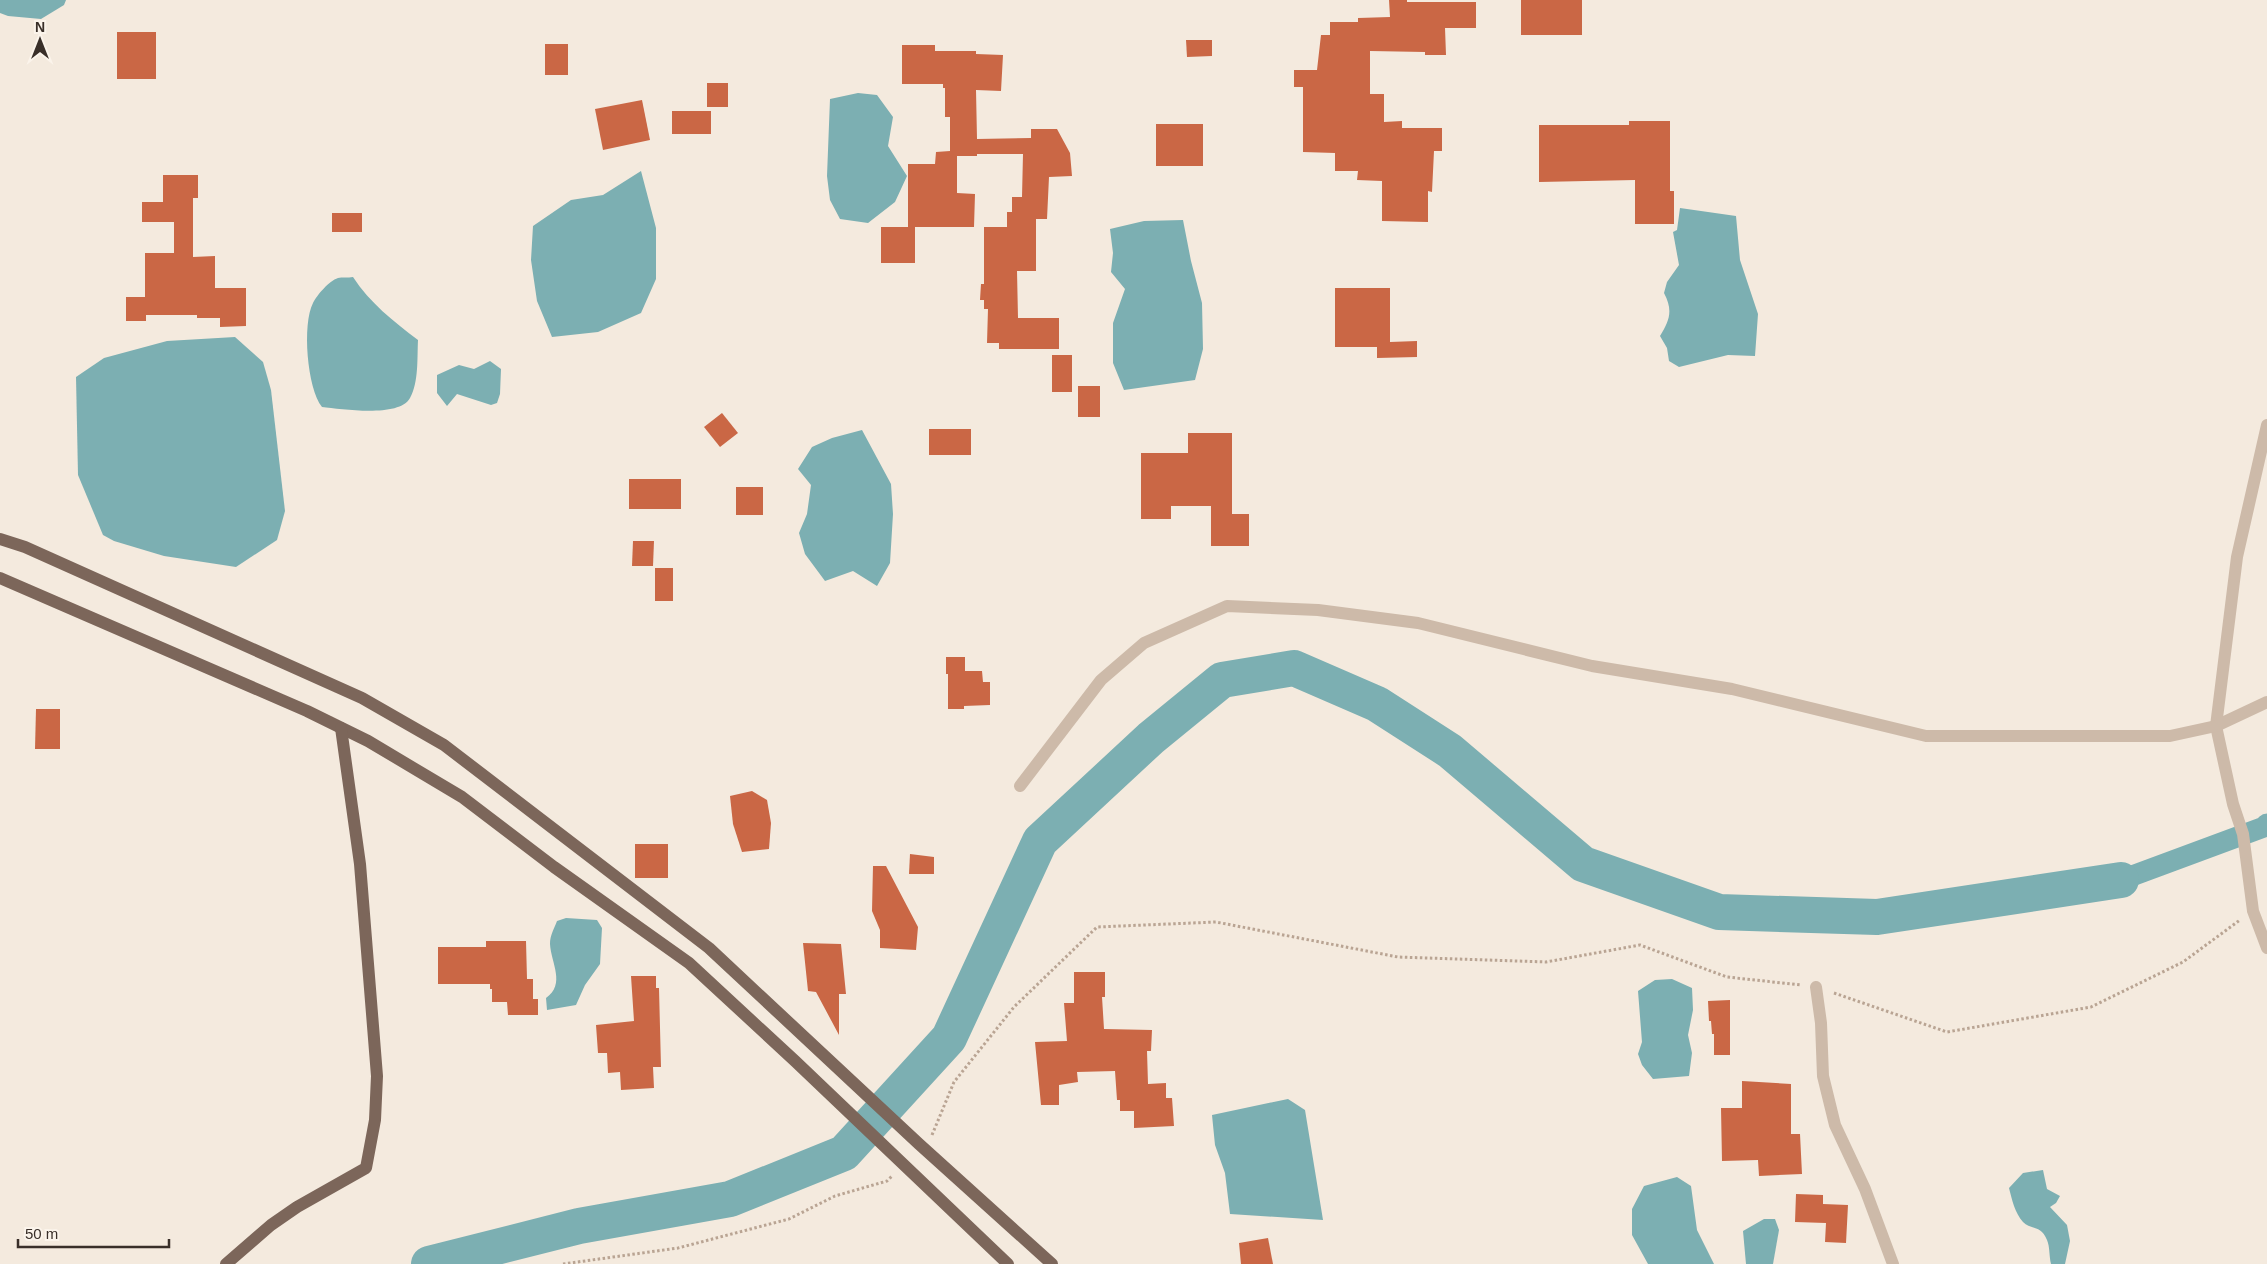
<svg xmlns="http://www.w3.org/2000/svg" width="2267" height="1264" viewBox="0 0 2267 1264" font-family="Arial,sans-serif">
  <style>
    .water { fill: #7cafb2 }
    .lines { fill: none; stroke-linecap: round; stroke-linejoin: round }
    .canal { stroke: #7cafb2; stroke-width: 21 }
    .river { stroke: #7cafb2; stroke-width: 36 }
    .building { fill: #ca6745 }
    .path { stroke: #b9a493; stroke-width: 3; stroke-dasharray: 2.5 2.5; stroke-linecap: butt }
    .street { stroke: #cdbaa9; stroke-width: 12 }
    .primary { stroke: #7c665a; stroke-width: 12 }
  </style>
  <rect width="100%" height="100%" fill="#f4eade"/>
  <g class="water">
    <polygon points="0,0 66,0 64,5 41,19 8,16 0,13"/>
    <polygon points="858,93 877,95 893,117 888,146 907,176 895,202 868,223 840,219 830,200 827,176 830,99"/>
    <polygon points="641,171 656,228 656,279 641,313 598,332 552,337 537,301 531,260 533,226 571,200 603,195"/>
    <path d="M1680,208L1736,216L1740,260L1758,314L1755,356L1728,355L1679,367L1669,361L1667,348L1660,336C1670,320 1673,310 1664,293L1667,282L1679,265L1673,232L1677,230Z"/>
    <polygon points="1183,220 1191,261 1202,303 1203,349 1195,380 1124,390 1113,363 1113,323 1125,289 1111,272 1113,253 1110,229 1144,221"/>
    <path d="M353,277C370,303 393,321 418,340C417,358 419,382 410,398C399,418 342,409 322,407C307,388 302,324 313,303C317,295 329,281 338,278C342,277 348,278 353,277Z"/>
    <polygon points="235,337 263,362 271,390 285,511 277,540 236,567 164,556 114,541 103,535 78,475 76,377 104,358 167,341"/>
    <polygon points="490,361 501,369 500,394 497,403 491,405 457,394 447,406 437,393 437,375 459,365 474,369"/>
    <polygon points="862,430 891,484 893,514 890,563 877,586 853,571 825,581 805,554 799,533 807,514 811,485 798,469 812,447 832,438"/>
    <path d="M566,918L597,920L602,928L600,964L585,985L576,1005L547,1010L546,998C566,984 551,963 550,944C550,935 554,929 557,921Z"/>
    <polygon points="1672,979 1692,988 1693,1010 1688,1035 1692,1053 1689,1076 1653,1079 1642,1065 1638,1054 1642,1042 1638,991 1655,980"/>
    <polygon points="1288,1099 1305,1110 1323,1220 1230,1214 1225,1173 1215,1145 1212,1115"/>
    <path d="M2043,1170L2047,1189L2060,1196L2056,1203L2050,1207L2067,1225L2070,1241L2065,1264H2051C2049,1256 2050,1247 2047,1240C2041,1225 2031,1230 2023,1222C2015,1213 2012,1200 2009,1188L2023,1173Z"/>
    <polygon points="1677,1177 1691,1186 1697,1230 1714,1264 1648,1264 1632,1235 1632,1209 1644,1186"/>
    <polygon points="1764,1219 1775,1219 1779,1230 1773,1264 1746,1264 1743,1231"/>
  </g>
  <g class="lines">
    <polyline class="canal" points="2121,880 2264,827 2267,824"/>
    <polyline class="river" points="429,1264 579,1226 730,1199 844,1153 949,1038 1040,841 1151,738 1222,680 1294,668 1377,704 1450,751 1583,864 1719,912 1877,917 2121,880"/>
  </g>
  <g class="building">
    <polygon points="1389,0 1407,0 1407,2 1476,2 1476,28 1445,28 1446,55 1425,55 1425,52 1370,51 1370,94 1384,94 1384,122 1402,121 1402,128 1442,128 1442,151 1434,151 1432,192 1428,191 1428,222 1382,221 1382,181 1357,180 1358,171 1335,171 1335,153 1303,152 1303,87 1294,87 1294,70 1317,70 1321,35 1330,35 1330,22 1358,22 1358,18 1390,17"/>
    <rect x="1521" y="0" width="61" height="35"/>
    <rect x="117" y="32" width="39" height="47"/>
    <polygon points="1186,40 1212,40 1212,56 1187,57"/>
    <rect x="545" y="44" width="23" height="31"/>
    <polygon points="902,45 935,45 935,51 976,51 976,54 1003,55 1001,91 976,90 977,139 1031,138 1031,129 1057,129 1070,153 1072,176 1049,177 1047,219 1036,219 1036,271 1017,271 1018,318 1059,318 1059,349 999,349 999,343 987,343 988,309 984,309 984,300 980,300 981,284 984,284 984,227 1007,227 1007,212 1012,212 1012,197 1022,197 1023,154 977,154 977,156 957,156 957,193 975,194 974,227 915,227 915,263 881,263 881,227 908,227 908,164 935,164 936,152 950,151 950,117 945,117 945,88 943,88 943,84 902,84"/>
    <rect x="707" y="83" width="21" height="24"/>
    <polygon points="642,100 650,140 603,150 595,109"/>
    <rect x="672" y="111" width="39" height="23"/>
    <polygon points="1629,121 1670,121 1670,191 1674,191 1674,224 1635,224 1635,180 1539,182 1539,125 1629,125"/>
    <rect x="1156" y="124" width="47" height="42"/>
    <polygon points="163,175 198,175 198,198 193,198 193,257 215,256 215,288 246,288 246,326 220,327 220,318 197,318 197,315 146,315 146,321 126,321 126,297 145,297 145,253 174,253 174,222 142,222 142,202 163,202"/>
    <rect x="332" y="213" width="30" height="19"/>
    <polygon points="1335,288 1390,288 1390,342 1417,341 1417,357 1377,358 1377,347 1335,347"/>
    <rect x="1052" y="355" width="20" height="37"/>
    <rect x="1078" y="386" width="22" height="31"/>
    <polygon points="722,413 738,433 720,447 704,427"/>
    <rect x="929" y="429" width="42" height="26"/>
    <polygon points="1188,433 1232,433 1232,514 1249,514 1249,546 1211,546 1211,506 1171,506 1171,519 1141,519 1141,453 1188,453"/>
    <rect x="629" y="479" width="52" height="30"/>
    <rect x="736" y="487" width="27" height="28"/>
    <polygon points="633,541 654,541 653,566 632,566"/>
    <rect x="655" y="568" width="18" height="33"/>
    <polygon points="946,657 965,657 965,671 982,671 983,682 990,682 990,705 964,706 964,709 948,709 948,674 946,674"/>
    <polygon points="36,709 60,709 60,749 35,749"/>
    <polygon points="752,791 767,800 771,823 769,849 742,852 733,824 730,796"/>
    <rect x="635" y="844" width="33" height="34"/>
    <polygon points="910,854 934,857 934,874 909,874"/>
    <polygon points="873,866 886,866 918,927 916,950 880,948 880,930 872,911"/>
    <polygon points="486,941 526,941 527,979 533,979 533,999 538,999 538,1015 508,1015 507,1002 492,1002 492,989 490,989 490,984 438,984 438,947 486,947"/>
    <polygon points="803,943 841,944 846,994 839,994 839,1035 816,992 808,991"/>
    <polygon points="1074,972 1105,972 1105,997 1102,997 1104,1029 1152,1030 1151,1051 1147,1051 1148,1084 1166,1083 1166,1098 1172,1098 1174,1126 1134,1128 1134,1111 1120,1111 1120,1100 1117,1100 1115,1071 1077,1072 1078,1082 1059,1085 1059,1105 1041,1105 1035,1042 1067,1041 1064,1003 1074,1003"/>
    <polygon points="631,976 656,976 656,988 659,988 661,1067 653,1067 654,1088 621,1090 620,1072 608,1073 607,1053 598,1053 596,1025 634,1021"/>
    <polygon points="1730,1000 1730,1055 1714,1055 1714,1034 1712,1034 1711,1021 1709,1021 1708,1001"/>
    <polygon points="1742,1081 1791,1084 1791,1134 1800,1134 1802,1174 1759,1176 1758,1160 1722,1161 1721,1108 1742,1108"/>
    <polygon points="1796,1194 1823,1195 1823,1204 1848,1205 1846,1243 1825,1242 1826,1223 1795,1222"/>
    <polygon points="1268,1238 1273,1264 1241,1264 1239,1243"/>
  </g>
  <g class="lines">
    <g class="path">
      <polyline points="1834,993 1947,1032 2091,1007 2183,962 2240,920"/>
      <polyline points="932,1135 954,1082 1014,1007 1097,927 1216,922 1398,957 1546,962 1640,945 1727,977 1801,985"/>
      <polyline points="563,1264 678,1248 789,1219 835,1196 887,1181 892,1176"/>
    </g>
    <g class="street">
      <polyline points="2267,425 2237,557 2216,726 2233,804 2243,834 2253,911 2267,948"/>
      <polyline points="1020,786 1101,680 1144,643 1227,606 1318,610 1418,623 1592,666 1732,689 1926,736 2170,736 2216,726 2267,702"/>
      <polyline points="1816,987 1821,1023 1823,1076 1835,1125 1865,1189 1893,1264"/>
    </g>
    <g class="primary">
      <polyline points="0,539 25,547 362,698 444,745 709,948 919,1144 1052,1264"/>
      <polyline points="0,578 307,711 368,741 462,797 554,867 689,963 795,1061 1008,1264"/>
      <polyline points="226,1264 271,1225 297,1207 366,1168 375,1120 377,1076 360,864 341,728"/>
    </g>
  </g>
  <g transform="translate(40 40)" stroke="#fbf4eb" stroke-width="4" paint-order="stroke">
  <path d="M0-4L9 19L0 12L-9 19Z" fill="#392f29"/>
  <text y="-8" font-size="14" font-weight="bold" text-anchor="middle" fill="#392f29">N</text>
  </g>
  <path d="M18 1239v8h151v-8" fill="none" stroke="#392f29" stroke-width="2.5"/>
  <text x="25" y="1239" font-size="15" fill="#392f29" stroke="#fbf4eb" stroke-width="4" paint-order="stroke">50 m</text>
</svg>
